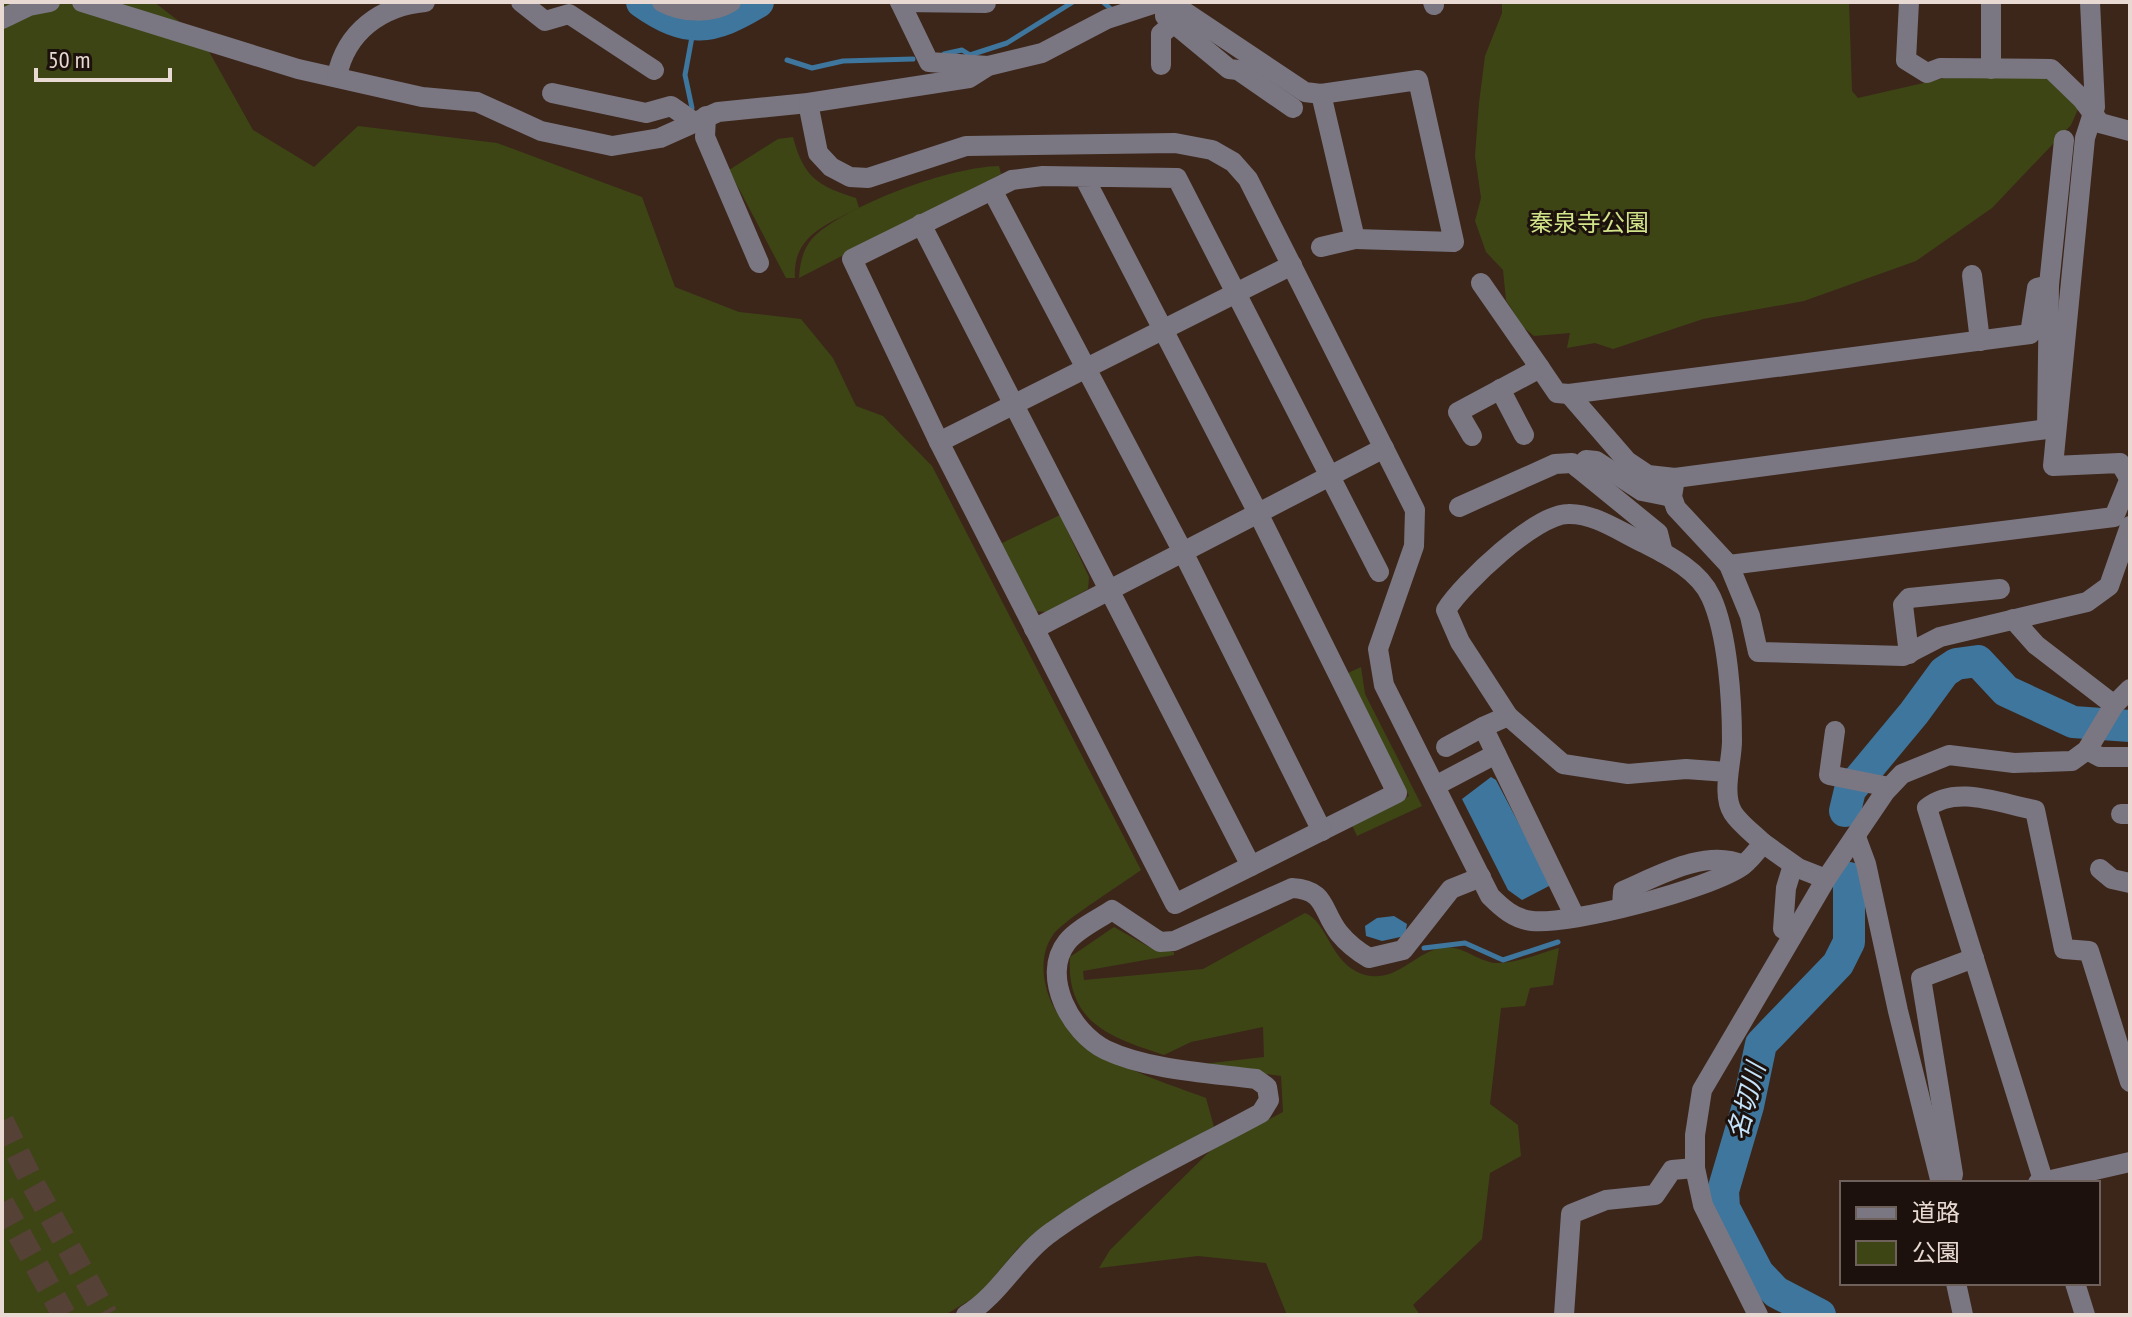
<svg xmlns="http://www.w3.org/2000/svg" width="2132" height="1317" viewBox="0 0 2132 1317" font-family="'PT Sans Narrow','Noto Sans JP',sans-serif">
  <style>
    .green { fill: #3d4515 }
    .water { fill: #3e769e }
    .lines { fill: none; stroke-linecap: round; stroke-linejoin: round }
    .stream { stroke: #3e769e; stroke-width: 5 }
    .river { stroke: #3e769e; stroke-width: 32 }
    .highway-tunnel { stroke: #564136; stroke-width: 24; stroke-dasharray: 24 12; stroke-linecap: butt }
    .minor { stroke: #7a7782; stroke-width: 20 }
    .labels { text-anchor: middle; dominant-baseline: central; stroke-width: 6; stroke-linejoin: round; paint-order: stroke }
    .park-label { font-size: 24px; fill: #d1e489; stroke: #1c110c }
    .water-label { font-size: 26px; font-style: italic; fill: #c4e3fb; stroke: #1c110c }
  </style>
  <rect width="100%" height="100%" fill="#3c261a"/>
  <g class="green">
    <path d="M2,2H154L202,39L253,130L314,167L358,126L497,143L642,197L675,287L739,312L801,319L833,358L856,406L883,416L932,466L1141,870C1125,882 1061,922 1053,935C1043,949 1042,966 1045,982C1058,1052 1148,1076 1206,1098L1214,1127L1094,1192L1018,1248L980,1294L945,1315H2Z"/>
    <polygon points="1502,2 1849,2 1852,91 1858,98 1945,78 2050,76 2079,107 2071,125 1992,208 1916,261 1804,301 1703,319 1613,349 1595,343 1567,348 1570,333 1534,336 1523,327 1506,300 1503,270 1486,252 1475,221 1481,198 1475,156 1479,103 1485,56 1502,13"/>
    <path d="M793,137C803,176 817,186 856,198L859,208C827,224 792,236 795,278H786L729,170L778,139Z"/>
    <path d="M999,166L1001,174L799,278C800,261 804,244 818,233C856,202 950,167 999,166Z"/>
    <polygon points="1060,515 1089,577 1088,589 1047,612 1031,611 996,546"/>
    <polygon points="1361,667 1365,694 1422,806 1357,836 1352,825 1409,796 1348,673"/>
    <path d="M1305,913C1328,922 1330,963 1362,974C1394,985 1413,954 1440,948C1463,943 1479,964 1499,963C1518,963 1540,953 1559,948L1553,985L1530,988L1525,1006L1501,1008L1490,1104L1518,1125L1521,1156L1490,1173L1482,1239L1413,1305L1420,1315H1287L1266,1263L1198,1256L1099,1268L1110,1250L1211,1150L1283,1112L1281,1076L1194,1065L1264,1057L1263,1027L1191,1042L1164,1055C1110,1037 1066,1023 1070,957L1114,927L1149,947L1174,952V955L1083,971L1084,980L1203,969Z"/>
  </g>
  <g class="water">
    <polygon points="1491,777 1496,780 1551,885 1522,900 1508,890 1462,799"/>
    <polygon points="1394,916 1407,924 1405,936 1382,941 1366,936 1365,926 1377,918"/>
  </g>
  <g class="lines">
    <g class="stream">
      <polyline points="1103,2 1112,10"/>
      <polyline points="944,54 962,50 970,55 1007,43 1073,2"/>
      <polyline points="787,60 812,68 843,61 913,59"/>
      <polyline points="692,108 685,75 694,26"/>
      <polyline points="1424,948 1465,943 1503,960 1558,942"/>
    </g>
    <g class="river">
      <path d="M642,2C687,34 712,30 758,2"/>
      <polyline points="1845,811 1850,790 1914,713 1944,672 1956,664 1978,661 2006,691 2073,722 2130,726"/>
      <polyline points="1820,1315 1776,1292 1758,1273 1724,1208 1723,1191 1748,1106 1761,1044 1838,964 1849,942 1849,878"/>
    </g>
    <g class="highway-tunnel">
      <polyline points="2,1121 33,1184 106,1315"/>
      <polyline points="2,1203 64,1315"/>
    </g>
    <g class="minor">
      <polyline points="82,2 298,69 422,97 477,102 541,131 612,146 660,138 718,112 808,103 969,78 988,66 1042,53 1107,19 1159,2"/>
      <polyline points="521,2 545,21 569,14 654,70"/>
      <path d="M662,2C682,13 712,14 731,2"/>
      <polyline points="900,2 929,62 988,66"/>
      <polyline points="900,2 986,3"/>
      <polyline points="1165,2 1165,16 1229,69 1238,70 1293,108"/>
      <polyline points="1170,2 1305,92 1321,94 1418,80 1454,242 1355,239 1321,94"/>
      <polyline points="1433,2 1434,5"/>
      <polyline points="1909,2 1906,60 1927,73 1940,68 2051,69 2082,99 2100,123 2130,131"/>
      <polyline points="1991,2 1991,69"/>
      <polyline points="2090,2 2095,107 2085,138 2053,466 2120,463 2129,478"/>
      <polyline points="2,19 29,6 50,2"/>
      <polyline points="1161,65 1161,34 1174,23"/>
      <path d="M337,76C346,32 381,6 425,2"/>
      <polyline points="552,93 646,113 671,106 694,122"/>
      <path d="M808,103L818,153L831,167L850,177L868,178L966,146L1175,143L1212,150L1233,162L1248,179L1415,510L1414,546L1378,649L1384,685L1490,896C1502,908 1514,919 1532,921C1572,925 1709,889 1742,866C1750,860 1757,851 1763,843C1754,834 1740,824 1733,813C1721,794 1732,762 1732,741C1732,701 1728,634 1711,597C1700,572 1670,556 1646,544C1622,533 1595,513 1568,514C1536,514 1463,583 1446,610L1460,642L1508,716L1563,764L1628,774L1686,769L1727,772"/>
      <polyline points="706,116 705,137 759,263"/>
      <polyline points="1084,177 1258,513 1397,793 1175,904 939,442 852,259 1012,180 1043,176 1177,178 1379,572"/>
      <polyline points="992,190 1183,552 1322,831"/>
      <polyline points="921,224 1251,866"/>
      <polyline points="1321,247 1355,239"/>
      <polyline points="1972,275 1980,341"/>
      <polyline points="1481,283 1540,368"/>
      <polyline points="2049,285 2064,140"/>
      <polyline points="1500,389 1524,435"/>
      <polyline points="2047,429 2049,285 2037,288 2030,334 1569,394 1627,461 1648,475 1675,478 1672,497 1676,508 1729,565 1750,616 1758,652 1903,656 1940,637 2087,602 2109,586 2130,526"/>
      <polyline points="1472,436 1458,412 1540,368 1557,393 1569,394"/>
      <polyline points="939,442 1292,265"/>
      <polyline points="1578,468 1586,460 1596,461 1642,491 1672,497"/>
      <polyline points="1675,478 2055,428"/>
      <polyline points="1459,507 1555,464 1572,463 1658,533 1663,553"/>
      <polyline points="1729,565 2114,517 2130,478"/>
      <polyline points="2013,619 2036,645 2114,705"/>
      <polyline points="1034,629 1384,448"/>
      <polyline points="1909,654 1903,605 1909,598 2000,589"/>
      <polyline points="1508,716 1483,727 1575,917"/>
      <polyline points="1835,731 1829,775 1889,787"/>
      <polyline points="1446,747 1483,727"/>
      <polyline points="2087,750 2100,757 2130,757"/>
      <polyline points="1435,786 1496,754"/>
      <polyline points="2121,814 2130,814"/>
      <polyline points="1856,837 1866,864 1898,1011 1941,1183"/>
      <polyline points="1763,843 1798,868 1826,879"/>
      <polyline points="2100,869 2112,879 2130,883"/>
      <path d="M1622,907L1623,891C1658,876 1706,848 1743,865"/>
      <polyline points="1783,929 1786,888 1793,865"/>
      <polyline points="1951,1183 1953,1174 1921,978 1974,958"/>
      <polyline points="2038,1183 2130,1162"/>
      <path d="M2044,1183L1927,808C1956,784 2001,804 2035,810L2064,949L2089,951L2130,1082"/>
      <polyline points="1956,1283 1963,1315"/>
      <polyline points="2075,1283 2085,1315"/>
      <path d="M966,1315C1001,1294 1018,1255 1053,1231C1117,1185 1191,1151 1261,1113L1269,1100L1267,1087L1256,1079C1210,1073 1148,1070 1106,1050C1071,1033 1040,976 1067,942C1077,929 1099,919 1112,910L1160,942L1174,941L1292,888C1327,890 1321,910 1339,933C1348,944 1357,951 1369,958L1403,950L1451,889L1481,877"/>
      <polyline points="1564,1315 1571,1214 1606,1200 1655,1195 1672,1170 1695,1168"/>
      <polyline points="1758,1315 1703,1205 1695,1168 1695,1135 1702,1090 1826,879 1885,792 1902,774 1949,755 2014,763 2072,761 2087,750 2114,705 2130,689"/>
    </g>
  </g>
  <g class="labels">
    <g class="park-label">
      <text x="1589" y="222">秦泉寺公園</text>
    </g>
    <g class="water-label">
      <text transform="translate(1746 1101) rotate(-75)">名切川</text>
    </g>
  </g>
  <rect width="2132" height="1317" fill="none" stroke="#e8d9d2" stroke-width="8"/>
  <rect x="1840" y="1181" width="260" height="104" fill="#1c110c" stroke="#6e615b" stroke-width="2"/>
  <rect x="1856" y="1207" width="40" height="12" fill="#7a7782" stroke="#6e615b" stroke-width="2"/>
  <text x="1912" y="1221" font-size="24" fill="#e8d9d2">道路</text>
  <rect x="1856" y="1241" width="40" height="24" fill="#3d4515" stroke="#6e615b" stroke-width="2"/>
  <text x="1912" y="1261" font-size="24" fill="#e8d9d2">公園</text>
  <path d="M36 68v12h134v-12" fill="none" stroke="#e8d9d2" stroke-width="4"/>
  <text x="48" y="68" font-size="24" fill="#e8d9d2" stroke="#1c110c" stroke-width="6" paint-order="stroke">50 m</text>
</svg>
